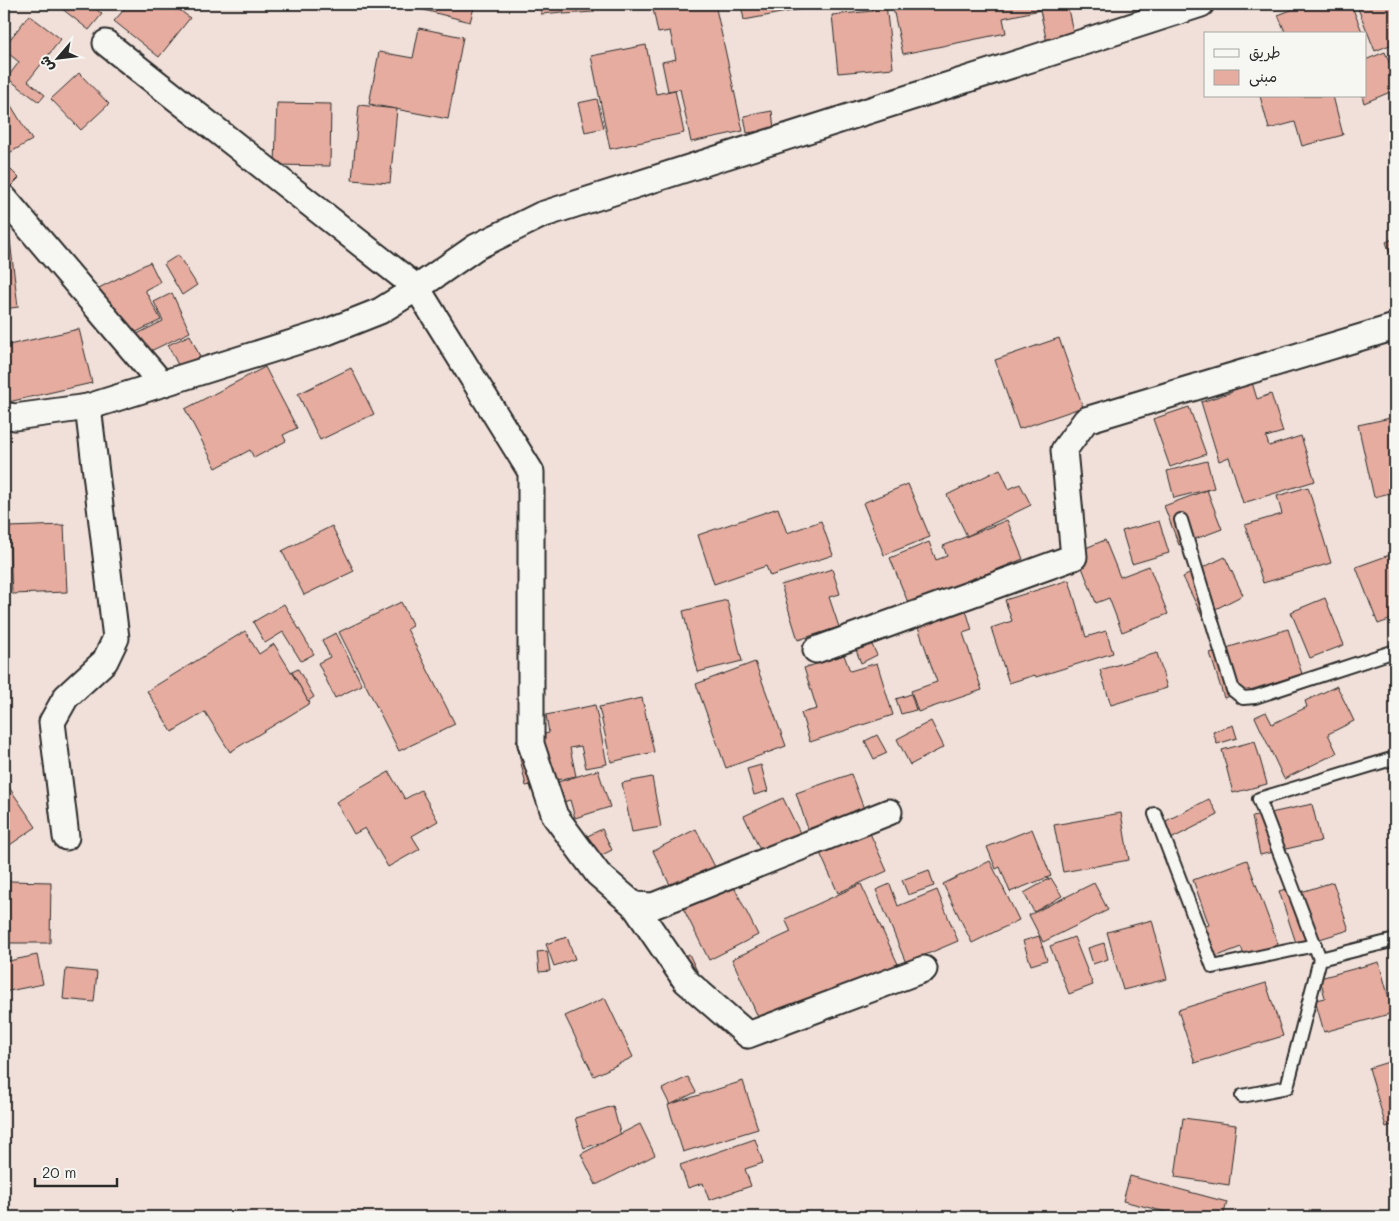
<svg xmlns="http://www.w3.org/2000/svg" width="1399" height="1221" viewBox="0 0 1399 1221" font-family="Mali,'Playpen Sans Arabic',sans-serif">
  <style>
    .building { fill: #e5ac9f; stroke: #2b2b2b }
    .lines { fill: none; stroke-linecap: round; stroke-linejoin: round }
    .lane-casing { stroke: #2b2b2b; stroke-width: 16 }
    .street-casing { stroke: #2b2b2b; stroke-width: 29 }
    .lane { stroke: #f6f6f2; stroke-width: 12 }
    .street { stroke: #f6f6f2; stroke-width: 25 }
  </style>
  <rect width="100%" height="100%" fill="#f1e0d9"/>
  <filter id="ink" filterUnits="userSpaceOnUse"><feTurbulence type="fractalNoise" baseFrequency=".02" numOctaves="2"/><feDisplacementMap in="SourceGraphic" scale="10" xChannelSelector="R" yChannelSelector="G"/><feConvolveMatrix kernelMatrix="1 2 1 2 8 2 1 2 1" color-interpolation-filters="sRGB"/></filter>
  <g filter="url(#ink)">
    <g class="building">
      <polygon points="56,4 90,4 102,14 89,30"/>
      <polygon points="129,4 172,4 190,18 159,57 114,21"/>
      <polygon points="401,4 475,4 470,22"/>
      <polygon points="541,4 593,4 594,12 563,14 563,12 541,14"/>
      <polygon points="652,4 715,4 743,131 691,142 680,89 668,91 662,62 676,59 670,31 658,33"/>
      <polygon points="741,4 813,4 813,7 744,20"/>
      <polygon points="872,4 886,4 893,68 838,73 832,15 873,11"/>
      <polygon points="892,4 1067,4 1074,37 1047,43 1040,10 1003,18 1006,33 903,54"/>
      <polygon points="1307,4 1351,4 1363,34 1286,34 1278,15"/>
      <polygon points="1363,4 1395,4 1395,43 1375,51 1357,6"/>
      <polygon points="29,15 61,39 28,81 45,95 39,102 7,78 19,62 4,50 4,47"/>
      <polygon points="419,28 463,37 448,119 369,104 379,52 413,58"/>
      <polygon points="646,45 656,94 675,90 684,133 610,149 591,56"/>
      <polygon points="1385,52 1395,77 1395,90 1364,103 1362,96 1365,96 1365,60"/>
      <polygon points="79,73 109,104 81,130 51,99"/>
      <polygon points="4,94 32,140 4,156"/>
      <polygon points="1260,96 1333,96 1343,135 1302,146 1295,122 1269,129"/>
      <polygon points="597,99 604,128 585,132 578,103"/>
      <polygon points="277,103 331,104 330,166 275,165"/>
      <polygon points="359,105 397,109 390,183 352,180"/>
      <polygon points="772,111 774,129 747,133 744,116"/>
      <polygon points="5,164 19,178 6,191 4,190 4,166"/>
      <polygon points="1395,238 1395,267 1386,242"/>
      <polygon points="10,240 18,307 4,309 4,241"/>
      <polygon points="178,255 197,285 182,295 164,264"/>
      <polygon points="150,262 160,282 145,290 161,320 126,337 87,294"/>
      <polygon points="172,293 190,332 134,359 125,340 163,321 154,302"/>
      <polygon points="79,329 92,383 4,403 4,346"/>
      <polygon points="190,335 201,359 180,369 168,345"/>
      <polygon points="1059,338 1083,407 1019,429 995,360"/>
      <polygon points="265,367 297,428 283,435 286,441 254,458 250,450 216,468 185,409"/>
      <polygon points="351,368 374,414 320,440 298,394"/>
      <polygon points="1251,379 1257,399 1271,394 1283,432 1266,437 1269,446 1301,436 1315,481 1243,503 1229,457 1219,461 1201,402 1232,392 1230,385"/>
      <polygon points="1189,407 1206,454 1170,467 1153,419"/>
      <polygon points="1395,417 1395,501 1394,492 1374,497 1358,425"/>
      <polygon points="1207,461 1214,488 1174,498 1167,471"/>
      <polygon points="1000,469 1009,489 1020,484 1031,505 967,536 947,495"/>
      <polygon points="908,484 930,537 884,555 863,503"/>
      <polygon points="1308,487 1331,563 1263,583 1245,525 1282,514 1277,496"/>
      <polygon points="1207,490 1222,529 1179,545 1164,506"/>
      <polygon points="778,508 787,533 821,521 833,555 770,576 766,566 714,584 698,535"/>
      <polygon points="1007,520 1023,559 909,605 890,558 929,542 936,560 947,556 943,546"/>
      <polygon points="1159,521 1169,553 1132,564 1122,531"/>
      <polygon points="64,525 67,592 12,594 9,527"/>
      <polygon points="332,526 354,571 304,595 282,551"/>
      <polygon points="1105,540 1120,577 1149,566 1168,614 1122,632 1109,598 1096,603 1076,552"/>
      <polygon points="1395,553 1395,618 1378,624 1356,567"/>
      <polygon points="1225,557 1243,595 1202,616 1183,577"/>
      <polygon points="832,569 840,594 829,597 839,627 798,640 781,585"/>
      <polygon points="1069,580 1086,637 1106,631 1113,653 1036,677 1035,675 1009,683 991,628 1012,621 1005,600"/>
      <polygon points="1325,598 1344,645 1310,658 1291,612"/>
      <polygon points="727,600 742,661 698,672 683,611"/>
      <polygon points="401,602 413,626 407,629 455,724 399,751 339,632"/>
      <polygon points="284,604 314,654 301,661 283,632 265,643 253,622"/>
      <polygon points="966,610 972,630 963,633 982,690 918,712 911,691 937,682 918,627"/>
      <polygon points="1288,629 1302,674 1224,698 1210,653"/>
      <polygon points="245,631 259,654 274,644 310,703 230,752 205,712 172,732 147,691"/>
      <polygon points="336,633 362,685 335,698 318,663 330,657 322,640"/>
      <polygon points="871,643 877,655 861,663 856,650"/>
      <polygon points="1157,653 1167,688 1111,705 1100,670"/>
      <polygon points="844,655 850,671 877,663 893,715 810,742 801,713 817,709 804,668"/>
      <polygon points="755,662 786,746 726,768 696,684"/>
      <polygon points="298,669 314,697 308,701 292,672"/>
      <polygon points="1337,686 1354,721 1328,734 1337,753 1284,779 1255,717 1266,712 1272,724 1307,707 1305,701"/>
      <polygon points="911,694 916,710 901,714 896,699"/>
      <polygon points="642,698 654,752 611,762 599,707"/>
      <polygon points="595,705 607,764 586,768 581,746 570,748 576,776 526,786 516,740 549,733 546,715"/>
      <polygon points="931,721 944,747 910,765 897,739"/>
      <polygon points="1233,725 1237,738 1217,744 1213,732"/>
      <polygon points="877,735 887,753 874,759 865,741"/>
      <polygon points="1255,741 1267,784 1233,793 1222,750"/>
      <polygon points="761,765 768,791 754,795 747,769"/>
      <polygon points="598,770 610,807 575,818 570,800 557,804 551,784"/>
      <polygon points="389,772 405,799 421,790 438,821 412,836 420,849 388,867 365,828 354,834 336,802"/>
      <polygon points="851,774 864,809 808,829 796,793"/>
      <polygon points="652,777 661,827 632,832 622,783"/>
      <polygon points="4,780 36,827 4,849"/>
      <polygon points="783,798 802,837 763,856 744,816"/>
      <polygon points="1209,799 1218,815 1167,841 1158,825"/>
      <polygon points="1312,804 1321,841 1260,855 1252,817"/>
      <polygon points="1121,813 1129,860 1063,872 1054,825"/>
      <polygon points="602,829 612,850 586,863 575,842"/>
      <polygon points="696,829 717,871 674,893 653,851"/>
      <polygon points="1032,829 1051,876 1010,892 1000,867 996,869 987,847"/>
      <polygon points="869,831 887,871 838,893 820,853"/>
      <polygon points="1247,860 1278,944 1245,957 1241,947 1215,957 1210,943 1197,947 1191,931 1209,925 1193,880"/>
      <polygon points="990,861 1019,920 972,943 943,884"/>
      <polygon points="929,870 934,886 908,895 902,880"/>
      <polygon points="1051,878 1062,896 1034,912 1024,893"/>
      <polygon points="9,881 51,882 50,943 8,943"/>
      <polygon points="731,881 758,935 709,960 682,906"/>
      <polygon points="1333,882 1349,930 1297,946 1279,891 1296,886 1298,893"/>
      <polygon points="1094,883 1108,910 1043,942 1029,915"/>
      <polygon points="861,884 898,964 763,1028 732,959 791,932 785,919"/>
      <polygon points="890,884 898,906 937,890 958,941 906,963 876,890"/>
      <polygon points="1152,920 1167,979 1123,990 1107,932"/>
      <polygon points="1039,936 1047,960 1031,965 1023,941"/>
      <polygon points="567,937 575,959 554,966 546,944"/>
      <polygon points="1074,937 1093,985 1069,994 1050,946"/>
      <polygon points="1104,943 1108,959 1093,964 1088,948"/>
      <polygon points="547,951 550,971 539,972 537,952"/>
      <polygon points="689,954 698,973 671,985 663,966"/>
      <polygon points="37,955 43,984 4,992 4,962"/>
      <polygon points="1379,962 1393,1013 1324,1032 1315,1000 1325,998 1320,978"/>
      <polygon points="66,969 97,972 94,1002 63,999"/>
      <polygon points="1266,983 1283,1036 1195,1063 1178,1010"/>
      <polygon points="605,998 633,1057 594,1076 565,1016"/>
      <polygon points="1395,1060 1395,1124 1386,1127 1369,1068"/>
      <polygon points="688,1077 696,1092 670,1105 662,1089"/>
      <polygon points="743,1081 758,1129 683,1152 668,1105"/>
      <polygon points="613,1106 621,1136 584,1148 575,1118"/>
      <polygon points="1183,1118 1236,1125 1229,1185 1175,1177"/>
      <polygon points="640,1124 655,1155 596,1185 581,1154"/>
      <polygon points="755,1139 763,1163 745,1169 751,1186 709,1200 703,1183 688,1188 680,1165"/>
      <polygon points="1130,1176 1227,1202 1223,1217 1185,1217 1123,1201"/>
    </g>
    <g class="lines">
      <defs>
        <g id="lane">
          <polyline points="1181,520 1233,690 1243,698 1255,697 1395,651"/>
          <polyline points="1395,758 1259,799 1320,959 1395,940"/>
          <polyline points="1155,814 1213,967 1315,945"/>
          <polyline points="1242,1096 1287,1087 1320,959"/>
        </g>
        <g id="street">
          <polyline points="106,43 417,288 531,472 531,744 555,816 598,874 634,905 653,906 889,812"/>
          <polyline points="4,198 162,384"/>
          <polyline points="4,415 15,417 88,407 327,332 380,311 417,288 476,247 541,215 1034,58 1201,4"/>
          <polyline points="816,650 1074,557 1064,450 1086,420 1395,327"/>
          <polyline points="66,837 52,722 66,697 105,661 116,638 88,407"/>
          <polyline points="634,905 686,981 748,1035 924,969"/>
        </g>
      </defs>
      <use href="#lane" class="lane-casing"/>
      <use href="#street" class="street-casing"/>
      <use href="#lane" class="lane"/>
      <use href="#street" class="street"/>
    </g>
  </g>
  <rect width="1399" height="1221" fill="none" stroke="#f6f6f2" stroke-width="20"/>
  <rect x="10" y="10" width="1379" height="1201" fill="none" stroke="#2b2b2b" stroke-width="2" filter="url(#ink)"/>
  <rect x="1204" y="32" width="162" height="65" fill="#f6f6f2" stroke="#a5a5a2"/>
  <rect x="1214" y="49" width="25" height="8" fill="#f6f6f2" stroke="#a5a5a2"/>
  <text x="1249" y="58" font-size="15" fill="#2b2b2b">طريق</text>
  <rect x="1214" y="70" width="25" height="15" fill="#e5ac9f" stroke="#a5a5a2"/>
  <text x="1249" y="82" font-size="15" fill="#2b2b2b">مبنى</text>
  <g transform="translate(58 58) rotate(242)" stroke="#f6f6f2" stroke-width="4" paint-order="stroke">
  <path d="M0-4L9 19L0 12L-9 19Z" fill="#2b2b2b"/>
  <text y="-8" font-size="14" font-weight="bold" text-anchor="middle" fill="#2b2b2b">ش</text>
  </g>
  <path d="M35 1178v8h82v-8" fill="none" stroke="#2b2b2b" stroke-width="2.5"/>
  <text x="42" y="1178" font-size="15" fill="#2b2b2b" stroke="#f6f6f2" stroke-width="4" paint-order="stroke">20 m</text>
</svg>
